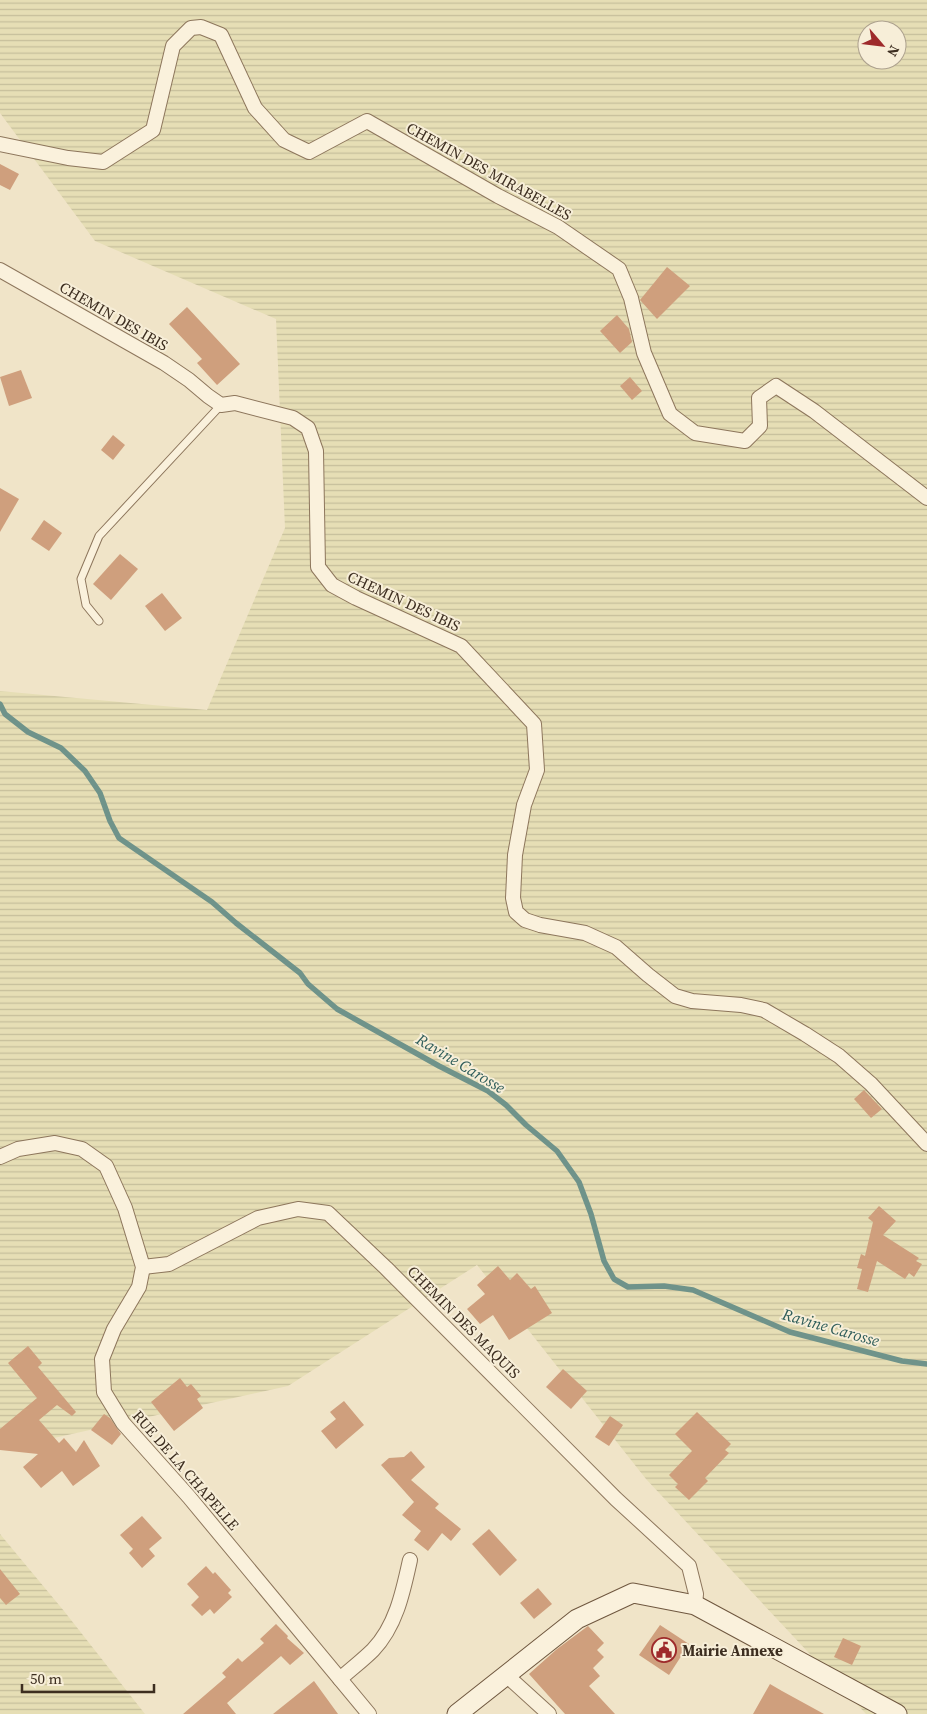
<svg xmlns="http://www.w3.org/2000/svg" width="927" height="1714" viewBox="0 0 927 1714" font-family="'Source Serif 4',serif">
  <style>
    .farmland { fill: url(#farmland-rules); fill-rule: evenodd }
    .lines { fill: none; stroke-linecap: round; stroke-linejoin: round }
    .stream { stroke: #6f938a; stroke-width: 5.5 }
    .building { fill: #cf9f7d }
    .lane-casing { stroke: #8d765c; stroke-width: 9 }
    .street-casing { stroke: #8d765c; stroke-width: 16 }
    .secondary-casing { stroke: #6f573f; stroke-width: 21 }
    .lane { stroke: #faf1dc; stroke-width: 7 }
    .street { stroke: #faf1dc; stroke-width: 14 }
    .secondary { stroke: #faf1dc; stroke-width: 19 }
    .labels { text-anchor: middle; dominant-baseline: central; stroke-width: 4; stroke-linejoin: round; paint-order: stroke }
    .street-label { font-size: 15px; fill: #3d2e20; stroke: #f7eed8 }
    .poi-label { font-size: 15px; font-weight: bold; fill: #3d2e20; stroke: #f7eed8; text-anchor: start }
    .water-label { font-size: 16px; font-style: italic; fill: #2f5d5a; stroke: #f7eed8 }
  </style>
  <defs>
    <pattern id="farmland-rules" width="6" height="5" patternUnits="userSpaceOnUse" patternTransform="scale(1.25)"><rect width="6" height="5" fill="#e6deb5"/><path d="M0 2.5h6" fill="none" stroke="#c6bf9b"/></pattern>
  </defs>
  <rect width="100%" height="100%" fill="#f0e4c8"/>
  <g class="farmland">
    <path d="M0,0H927V1714H866L646,1479L477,1265L288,1386L0,1450V691L207,710L285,528L276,319L95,241L0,113ZM867,30H897V60H867Z"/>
    <polygon points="0,1534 64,1611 145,1714 0,1714"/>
  </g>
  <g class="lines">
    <polyline class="stream" points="0,704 5,714 28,732 61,748 85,771 100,793 110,821 119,838 212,902 236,923 300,973 308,984 337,1009 439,1066 488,1091 506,1105 526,1125 557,1151 579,1182 591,1214 604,1261 614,1279 628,1287 664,1286 693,1290 790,1332 902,1361 927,1364"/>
  </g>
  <g class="building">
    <polygon points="0,164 19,174 10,190 0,185"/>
    <polygon points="667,267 690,286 657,319 640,300"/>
    <polygon points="187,307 240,364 217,385 197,363 202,359 169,324"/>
    <polygon points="617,315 629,329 632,342 620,353 600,331"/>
    <polygon points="21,370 32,398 9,406 0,377"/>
    <polygon points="630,377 642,391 632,400 620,386"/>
    <polygon points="113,435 125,445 113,460 101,450"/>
    <polygon points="0,488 19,499 0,532"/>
    <polygon points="44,520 62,533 49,551 31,539"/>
    <polygon points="120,554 138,569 111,600 93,584"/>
    <polygon points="162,593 182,618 165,631 145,606"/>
    <polygon points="864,1090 882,1109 871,1118 854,1099"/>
    <polygon points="879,1206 896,1221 883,1235 919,1258 916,1261 922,1264 914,1277 909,1273 905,1279 877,1261 868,1292 857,1289 862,1269 857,1268 861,1254 865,1256 873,1222 868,1218"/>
    <polygon points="498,1266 510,1280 517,1273 531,1289 535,1286 552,1313 509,1340 493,1315 480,1324 467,1309 485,1294 477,1285"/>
    <polygon points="28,1346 42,1363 38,1367 76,1412 72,1416 57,1405 39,1420 59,1443 64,1438 76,1452 84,1440 100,1466 73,1486 62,1471 41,1488 23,1467 38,1454 0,1450 0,1429 37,1398 8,1363"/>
    <polygon points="563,1369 587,1391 571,1409 546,1387"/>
    <polygon points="180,1378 187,1387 191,1384 201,1396 197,1399 203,1408 174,1431 151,1402"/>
    <polygon points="344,1401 364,1425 336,1449 321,1431 336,1419 330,1412"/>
    <polygon points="697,1412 731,1444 725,1450 729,1453 705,1478 708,1481 689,1500 675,1487 678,1484 669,1475 692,1451 675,1434"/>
    <polygon points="104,1414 110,1418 121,1434 112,1445 91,1430"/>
    <polygon points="610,1416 623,1425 609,1446 595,1437"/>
    <polygon points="411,1451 425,1467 411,1480 439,1504 435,1508 461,1529 451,1541 442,1533 428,1551 414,1540 421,1531 402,1515 414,1502 381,1465 389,1458 404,1457"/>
    <polygon points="142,1516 162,1538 149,1549 155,1556 142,1568 129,1553 133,1549 120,1535"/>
    <polygon points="489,1529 517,1560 500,1576 472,1544"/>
    <polygon points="206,1566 213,1574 215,1572 231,1590 228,1593 232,1597 214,1614 210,1609 202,1616 191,1605 199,1597 187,1584"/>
    <polygon points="0,1569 20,1594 6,1605 0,1598"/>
    <polygon points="538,1588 552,1604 534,1619 520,1603"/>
    <polygon points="276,1624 288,1636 287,1638 304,1653 290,1665 281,1656 227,1703 236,1714 183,1714 226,1677 222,1673 238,1658 242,1662 264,1643 260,1639"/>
    <polygon points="660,1625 689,1644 669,1675 639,1655"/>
    <polygon points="588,1626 604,1643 597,1650 604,1657 593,1668 600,1676 589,1686 615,1714 565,1714 529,1674 557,1649"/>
    <polygon points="843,1638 861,1646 852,1665 834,1657"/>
    <polygon points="314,1681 338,1714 273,1714 293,1698"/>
    <polygon points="770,1684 782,1691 824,1714 753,1714"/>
  </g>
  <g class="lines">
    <defs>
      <polyline id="lane" points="99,621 86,605 81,579 99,536 221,405"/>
      <g id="street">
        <polyline points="0,144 68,158 103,162 153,130 173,46 191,28 201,27 221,35 255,108 284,140 309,152 367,121 498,196 558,227 619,269 631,298 644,353 670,414 695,433 745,441 760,426 759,398 776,386 814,411 927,498"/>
        <polyline points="0,270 164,363 189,380 208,396 221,405 235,403 293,418 308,428 316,451 318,567 332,585 356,598 461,646 534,724 537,770 524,805 515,855 513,898 516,912 525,920 540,925 585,933 616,947 648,975 675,996 692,1001 741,1005 764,1010 805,1034 839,1056 871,1084 927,1144"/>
        <polyline points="0,1157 18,1149 55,1143 82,1149 106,1166 125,1208 143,1267 139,1287 114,1329 102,1359 104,1392 123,1423 189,1497 369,1714"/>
        <polyline points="143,1267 169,1264 258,1218 298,1209 328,1213 386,1268 616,1499 689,1566 696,1594 695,1605"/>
        <polyline points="506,1675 549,1714"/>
        <path d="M340,1679C351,1669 363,1660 373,1650C396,1626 403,1592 410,1560"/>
      </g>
      <polyline id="secondary" points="457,1714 577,1619 633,1593 695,1605 897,1714"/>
    </defs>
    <use href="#lane" class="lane-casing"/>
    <use href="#street" class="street-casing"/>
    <use href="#secondary" class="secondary-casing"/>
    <use href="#lane" class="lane"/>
    <use href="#street" class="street"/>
    <use href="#secondary" class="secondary"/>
  </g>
  <defs>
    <symbol id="civic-ring" viewBox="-11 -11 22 22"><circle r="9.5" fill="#f7eed8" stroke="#9e2a2b" stroke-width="1.5"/><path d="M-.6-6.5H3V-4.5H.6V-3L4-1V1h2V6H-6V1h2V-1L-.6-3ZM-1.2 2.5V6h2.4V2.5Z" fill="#9e2a2b"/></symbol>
  </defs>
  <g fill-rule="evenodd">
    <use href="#civic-ring" x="650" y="1636" width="28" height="28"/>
  </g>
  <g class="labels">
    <g class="street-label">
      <text transform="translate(489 171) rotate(29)">CHEMIN DES MIRABELLES</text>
      <text transform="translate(114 316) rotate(30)">CHEMIN DES IBIS</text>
      <text transform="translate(404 601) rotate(25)">CHEMIN DES IBIS</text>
      <text transform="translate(464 1322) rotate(45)">CHEMIN DES MAQUIS</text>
      <text transform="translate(186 1470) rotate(49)">RUE DE LA CHAPELLE</text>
    </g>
    <g class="poi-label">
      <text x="682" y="1650">Mairie Annexe</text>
    </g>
    <g class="water-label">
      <text transform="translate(461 1063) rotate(31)">Ravine Carosse</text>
      <text transform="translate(831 1327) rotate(16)">Ravine Carosse</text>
    </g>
  </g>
  <g transform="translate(882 45) rotate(118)"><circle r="24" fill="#f7eed8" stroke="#ada18e"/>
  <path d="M0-4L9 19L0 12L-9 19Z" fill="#9e2a2b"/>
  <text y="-8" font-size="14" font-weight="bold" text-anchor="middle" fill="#3d2e20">N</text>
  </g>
  <path d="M22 1684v8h132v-8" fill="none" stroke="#3d2e20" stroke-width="2.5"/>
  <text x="30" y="1684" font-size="15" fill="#3d2e20" stroke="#f7eed8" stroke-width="4" paint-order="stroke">50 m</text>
</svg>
